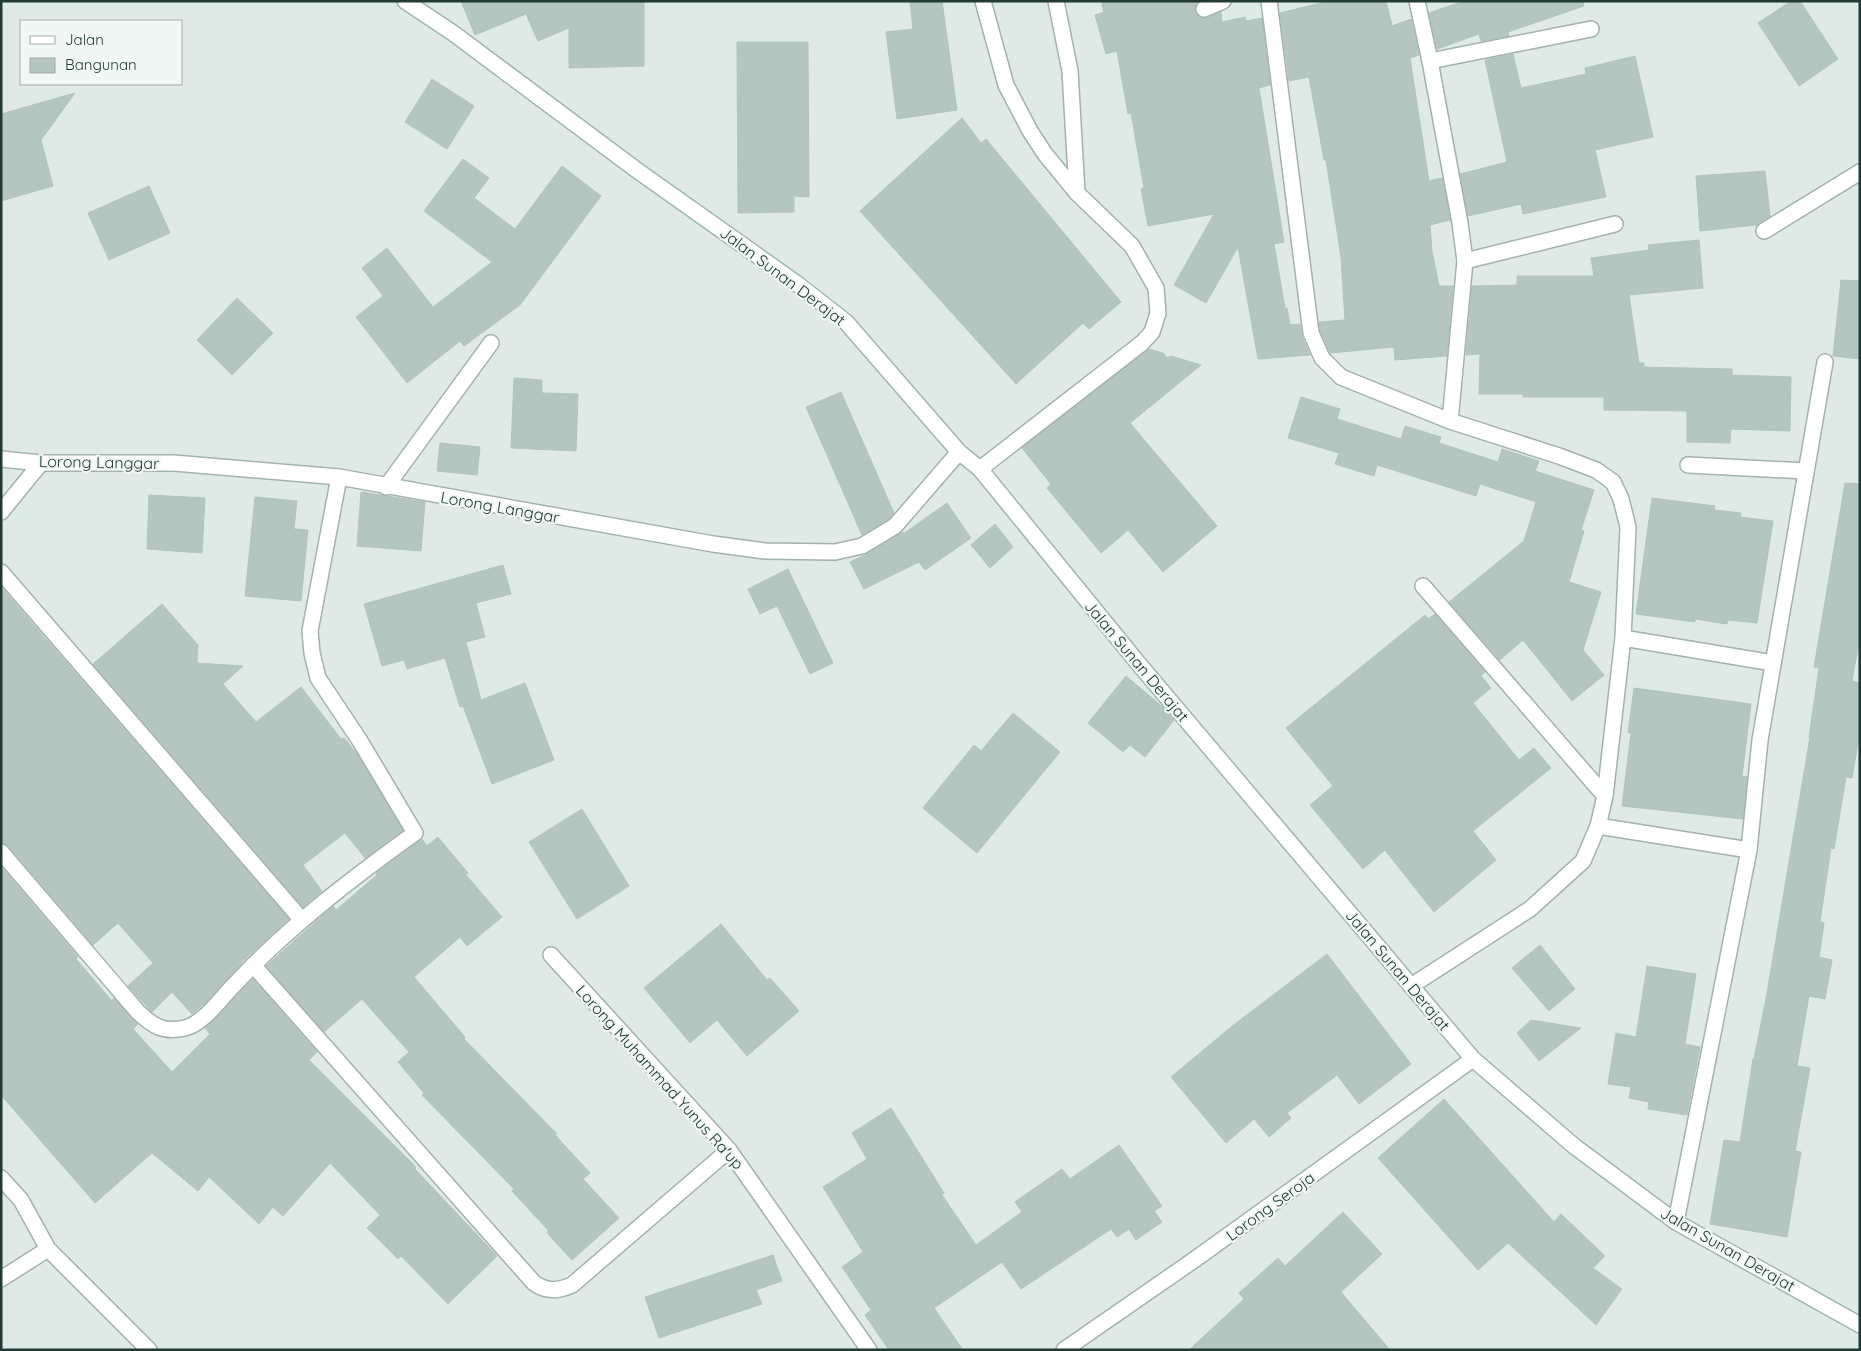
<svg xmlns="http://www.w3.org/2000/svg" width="1861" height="1351" viewBox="0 0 1861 1351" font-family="Quicksand,sans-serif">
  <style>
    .building { fill: #b5c5bf; stroke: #b2c4be }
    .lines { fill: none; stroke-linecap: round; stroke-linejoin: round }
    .street-casing { stroke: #a2b2ad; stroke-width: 18 }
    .secondary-casing { stroke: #9fb6af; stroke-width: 18 }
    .street { stroke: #fff; stroke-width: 15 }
    .secondary { stroke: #fff; stroke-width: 15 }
    .labels { text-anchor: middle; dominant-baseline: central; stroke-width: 4.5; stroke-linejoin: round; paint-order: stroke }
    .street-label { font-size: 16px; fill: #213a35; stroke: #f0f7f4 }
  </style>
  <rect width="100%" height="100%" fill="#dfeae6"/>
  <g class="building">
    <polygon points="461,1 644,1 644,66 569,68 569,28 538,41 526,14 475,35"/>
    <polygon points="910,1 942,1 957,110 897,119 886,32 913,29"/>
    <polygon points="1101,1 1199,1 1195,7 1195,12 1202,18 1221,12 1222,22 1245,17 1246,21 1262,18 1270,85 1259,88 1284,242 1274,244 1285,308 1287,308 1290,325 1300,324 1302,337 1310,355 1258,359 1238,247 1206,303 1174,285 1214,214 1148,226 1141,189 1144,188 1131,113 1128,114 1117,51 1106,54 1095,15 1104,12"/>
    <polygon points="1329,1 1386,1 1392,26 1411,19 1419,55 1410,58 1429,181 1442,178 1450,220 1430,225 1432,251 1439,286 1453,286 1447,356 1395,360 1394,347 1330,353 1320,330 1319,322 1345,320 1341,257 1326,160 1324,160 1309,77 1289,81 1280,13"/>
    <polygon points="1464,1 1583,1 1584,6 1508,32 1509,36 1481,41 1479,34 1437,49 1429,13"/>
    <polygon points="1791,1 1800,1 1838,59 1799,86 1758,23"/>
    <polygon points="737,42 808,42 809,197 794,196 794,212 738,213"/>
    <polygon points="1513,54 1521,88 1586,74 1585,68 1635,56 1653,137 1595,150 1606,197 1523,214 1521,204 1468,216 1460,174 1507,162 1485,60"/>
    <polygon points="432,79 474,106 447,149 405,122"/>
    <polygon points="75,93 41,140 53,186 1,201 1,114"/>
    <polygon points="962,118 981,143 986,139 1121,302 1089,329 1083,323 1016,384 860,211"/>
    <polygon points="463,159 489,178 474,198 515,229 562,166 601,196 520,305 464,346 460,341 407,383 356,317 383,296 362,268 387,248 433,307 492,262 424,211"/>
    <polygon points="1765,171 1770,216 1757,225 1700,231 1696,176"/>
    <polygon points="149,186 170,233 109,260 88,213"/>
    <polygon points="1699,240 1703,288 1629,295 1639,363 1644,363 1644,367 1732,369 1732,375 1791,377 1790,431 1731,429 1730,443 1687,442 1687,411 1604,410 1604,397 1523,397 1523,394 1479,394 1480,354 1466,355 1472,286 1517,285 1517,276 1594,276 1591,258 1649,250 1648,245"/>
    <polygon points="1841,280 1860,281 1860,359 1833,356"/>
    <polygon points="237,298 273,333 232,375 197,340"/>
    <polygon points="1149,349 1163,353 1167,358 1171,356 1201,365 1130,423 1217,526 1163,572 1128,530 1101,553 1047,488 1051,484 1022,448"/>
    <polygon points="514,378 542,380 542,393 578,394 576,451 511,448"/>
    <polygon points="841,392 894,513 889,519 862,535 806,407"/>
    <polygon points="1301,397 1340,409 1337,419 1401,439 1405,426 1441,437 1439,443 1498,462 1502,449 1539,461 1535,471 1594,490 1581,530 1584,531 1569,582 1601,592 1583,650 1604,675 1572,701 1523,640 1500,660 1449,602 1524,541 1536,502 1480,484 1476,496 1377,465 1374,476 1335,464 1339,453 1288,438"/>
    <polygon points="440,443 480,447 477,475 437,471"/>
    <polygon points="1845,483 1860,484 1860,636 1852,681 1860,683 1860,731 1852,778 1846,777 1834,849 1831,848 1820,922 1824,923 1819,957 1832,960 1825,999 1809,996 1797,1066 1810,1068 1795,1151 1801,1152 1787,1237 1710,1224 1724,1140 1740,1142 1753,1059 1754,1059 1767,993 1810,737 1809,737 1819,668 1814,667"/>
    <polygon points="361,492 425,502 421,551 357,546"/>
    <polygon points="149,495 205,498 202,553 147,549"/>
    <polygon points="255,497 297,501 294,529 308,530 301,601 245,596"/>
    <polygon points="1652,498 1715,506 1714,510 1741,513 1740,517 1773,521 1757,623 1728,620 1727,624 1695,619 1695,622 1636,614"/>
    <polygon points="947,503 971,538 925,570 919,562 864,589 850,562 867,554 903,532 903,534"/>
    <polygon points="995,524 1013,547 990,568 971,545"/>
    <polygon points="503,565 511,594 476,603 485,637 466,642 481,700 525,683 554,760 492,784 463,706 470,704 460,707 445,658 407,669 404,660 382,666 364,604"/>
    <polygon points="788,569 833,663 810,674 777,606 760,614 748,589"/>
    <polygon points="1,587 289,919 246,958 205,1003 192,1014 172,992 152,1012 150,1010 128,986 153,963 118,923 93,945 8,846 1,843"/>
    <polygon points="162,604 198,645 197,663 243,666 223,684 256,722 301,687 341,739 344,738 358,755 403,830 365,858 345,833 303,865 322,891 303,907 93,664"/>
    <polygon points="1435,614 1485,672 1481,676 1491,688 1473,703 1519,760 1534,748 1551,768 1473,831 1496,860 1434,912 1385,850 1363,869 1310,805 1333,786 1286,728 1425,615 1428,619"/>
    <polygon points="1126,676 1164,708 1174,720 1145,757 1130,745 1123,752 1088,723"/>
    <polygon points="1634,688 1751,704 1742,776 1747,777 1743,819 1622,806 1631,733 1628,733"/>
    <polygon points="1013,713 1060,752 977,853 923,808 974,745 981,751"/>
    <polygon points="582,809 629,886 577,919 529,842"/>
    <polygon points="438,837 468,873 466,875 502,917 467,946 460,937 414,977 465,1037 464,1039 557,1134 555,1135 590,1173 583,1179 619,1218 572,1260 548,1234 548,1230 512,1191 514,1189 422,1095 424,1093 398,1062 409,1052 362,999 324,1032 266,966 333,906 336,910 377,875 376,873 422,839 427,846"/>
    <polygon points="1,867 78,957 76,959 112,1001 114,998 138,1024 133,1029 172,1072 210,1034 205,1028 253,979 317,1052 309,1060 416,1167 415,1169 497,1256 448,1304 401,1256 398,1259 367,1228 380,1215 330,1163 283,1216 273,1207 259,1224 209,1177 198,1191 152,1153 95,1203 1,1095"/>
    <polygon points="721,924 767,980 770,978 799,1011 747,1056 717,1020 690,1043 644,988"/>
    <polygon points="1540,945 1575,989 1549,1011 1512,968"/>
    <polygon points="1327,954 1411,1064 1359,1104 1337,1075 1287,1113 1291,1118 1269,1137 1254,1119 1226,1143 1171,1077 1231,1027"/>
    <polygon points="1647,966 1696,974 1685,1044 1700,1047 1687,1115 1648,1109 1649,1102 1629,1098 1631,1087 1608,1084 1616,1033 1636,1037"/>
    <polygon points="1531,1020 1581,1028 1539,1061 1517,1033"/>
    <polygon points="1444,1099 1554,1222 1561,1214 1605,1256 1593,1268 1622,1289 1596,1325 1508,1243 1478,1270 1378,1158"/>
    <polygon points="891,1108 944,1193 942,1195 976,1245 1022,1212 1015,1202 1062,1169 1070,1179 1119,1145 1162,1206 1154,1211 1162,1222 1136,1240 1129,1229 1117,1237 1111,1229 1021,1289 1002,1262 934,1308 963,1350 889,1350 865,1315 871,1310 842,1267 863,1252 823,1187 867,1159 852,1133"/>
    <polygon points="1343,1212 1382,1254 1341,1292 1390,1350 1189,1350 1244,1299 1239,1293 1278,1258 1285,1266"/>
    <polygon points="773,1255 782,1281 756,1290 762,1304 659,1338 645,1297"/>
  </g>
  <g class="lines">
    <defs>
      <g id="street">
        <polyline points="1056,1 1070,71 1077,193"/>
        <polyline points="1269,1 1311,333 1322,358 1341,377 1450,421 1559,456 1596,470 1613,482 1621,499 1628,527 1623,638 1605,796 1598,826 1583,861 1530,909 1411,986"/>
        <polyline points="1417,1 1430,61 1460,223 1465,261 1450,421"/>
        <polyline points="1204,9 1223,1"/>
        <polyline points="1430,61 1591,29"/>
        <polyline points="1764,231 1860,172"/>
        <polyline points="1465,261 1615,224"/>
        <polyline points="1,459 41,463 174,463 339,477 713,544 765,551 835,552 862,546 895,526 959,452"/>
        <polyline points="1688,465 1806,471"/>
        <polyline points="980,469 1142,343 1152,332 1158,313 1156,288 1132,246 1077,193 1045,154 1030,131 1006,85 983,1"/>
        <polyline points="386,487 491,343"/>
        <polyline points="1,512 41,463"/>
        <polyline points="1,572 302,920"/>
        <polyline points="1423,586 1605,796"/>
        <polyline points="1623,638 1773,663"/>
        <polyline points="1598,826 1749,850"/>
        <path d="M1,852L138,1012C153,1026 163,1033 185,1028C203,1024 221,998 234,985C287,928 351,879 415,833L360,741L318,678L312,653L310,631L339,477"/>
        <polyline points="551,955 729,1150 869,1350"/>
        <path d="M253,965L534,1283C547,1292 558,1291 572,1285L729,1150"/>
        <polyline points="1,1178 21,1200 48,1249 149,1350"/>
        <polyline points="1676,1222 1749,850 1760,740 1825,362"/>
        <polyline points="1,1279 48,1249"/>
        <polyline points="1064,1350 1194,1260 1473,1059"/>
      </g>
      <polyline id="secondary" points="405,1 453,33 638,171 796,283 846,322 959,452 980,469 1138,663 1473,1059 1574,1146 1676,1222 1860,1325"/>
    </defs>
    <use href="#street" class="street-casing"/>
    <use href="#secondary" class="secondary-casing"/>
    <use href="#street" class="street"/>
    <use href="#secondary" class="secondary"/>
  </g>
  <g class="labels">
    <g class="street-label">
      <text transform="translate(783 276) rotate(37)">Jalan Sunan Derajat</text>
      <text transform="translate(99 462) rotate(1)">Lorong Langgar</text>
      <text transform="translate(500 507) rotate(10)">Lorong Langgar</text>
      <text transform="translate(1137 661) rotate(50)">Jalan Sunan Derajat</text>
      <text transform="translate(1398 970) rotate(50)">Jalan Sunan Derajat</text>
      <text transform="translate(660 1077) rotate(48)">Lorong Muhammad Yunus Ra'up</text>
      <text transform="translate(1270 1206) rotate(-36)">Lorong Seroja</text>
      <text transform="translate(1728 1249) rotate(30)">Jalan Sunan Derajat</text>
    </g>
  </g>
  <rect width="1861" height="1351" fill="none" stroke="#213a35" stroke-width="5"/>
  <rect x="20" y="20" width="162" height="65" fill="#f0f7f4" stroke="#9daba8"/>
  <rect x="30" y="36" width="25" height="8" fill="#ffffff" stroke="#9daba8"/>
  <text x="65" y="45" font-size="15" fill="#213a35">Jalan</text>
  <rect x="30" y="58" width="25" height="15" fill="#b5c5bf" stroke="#9daba8"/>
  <text x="65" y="70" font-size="15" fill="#213a35">Bangunan</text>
</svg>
